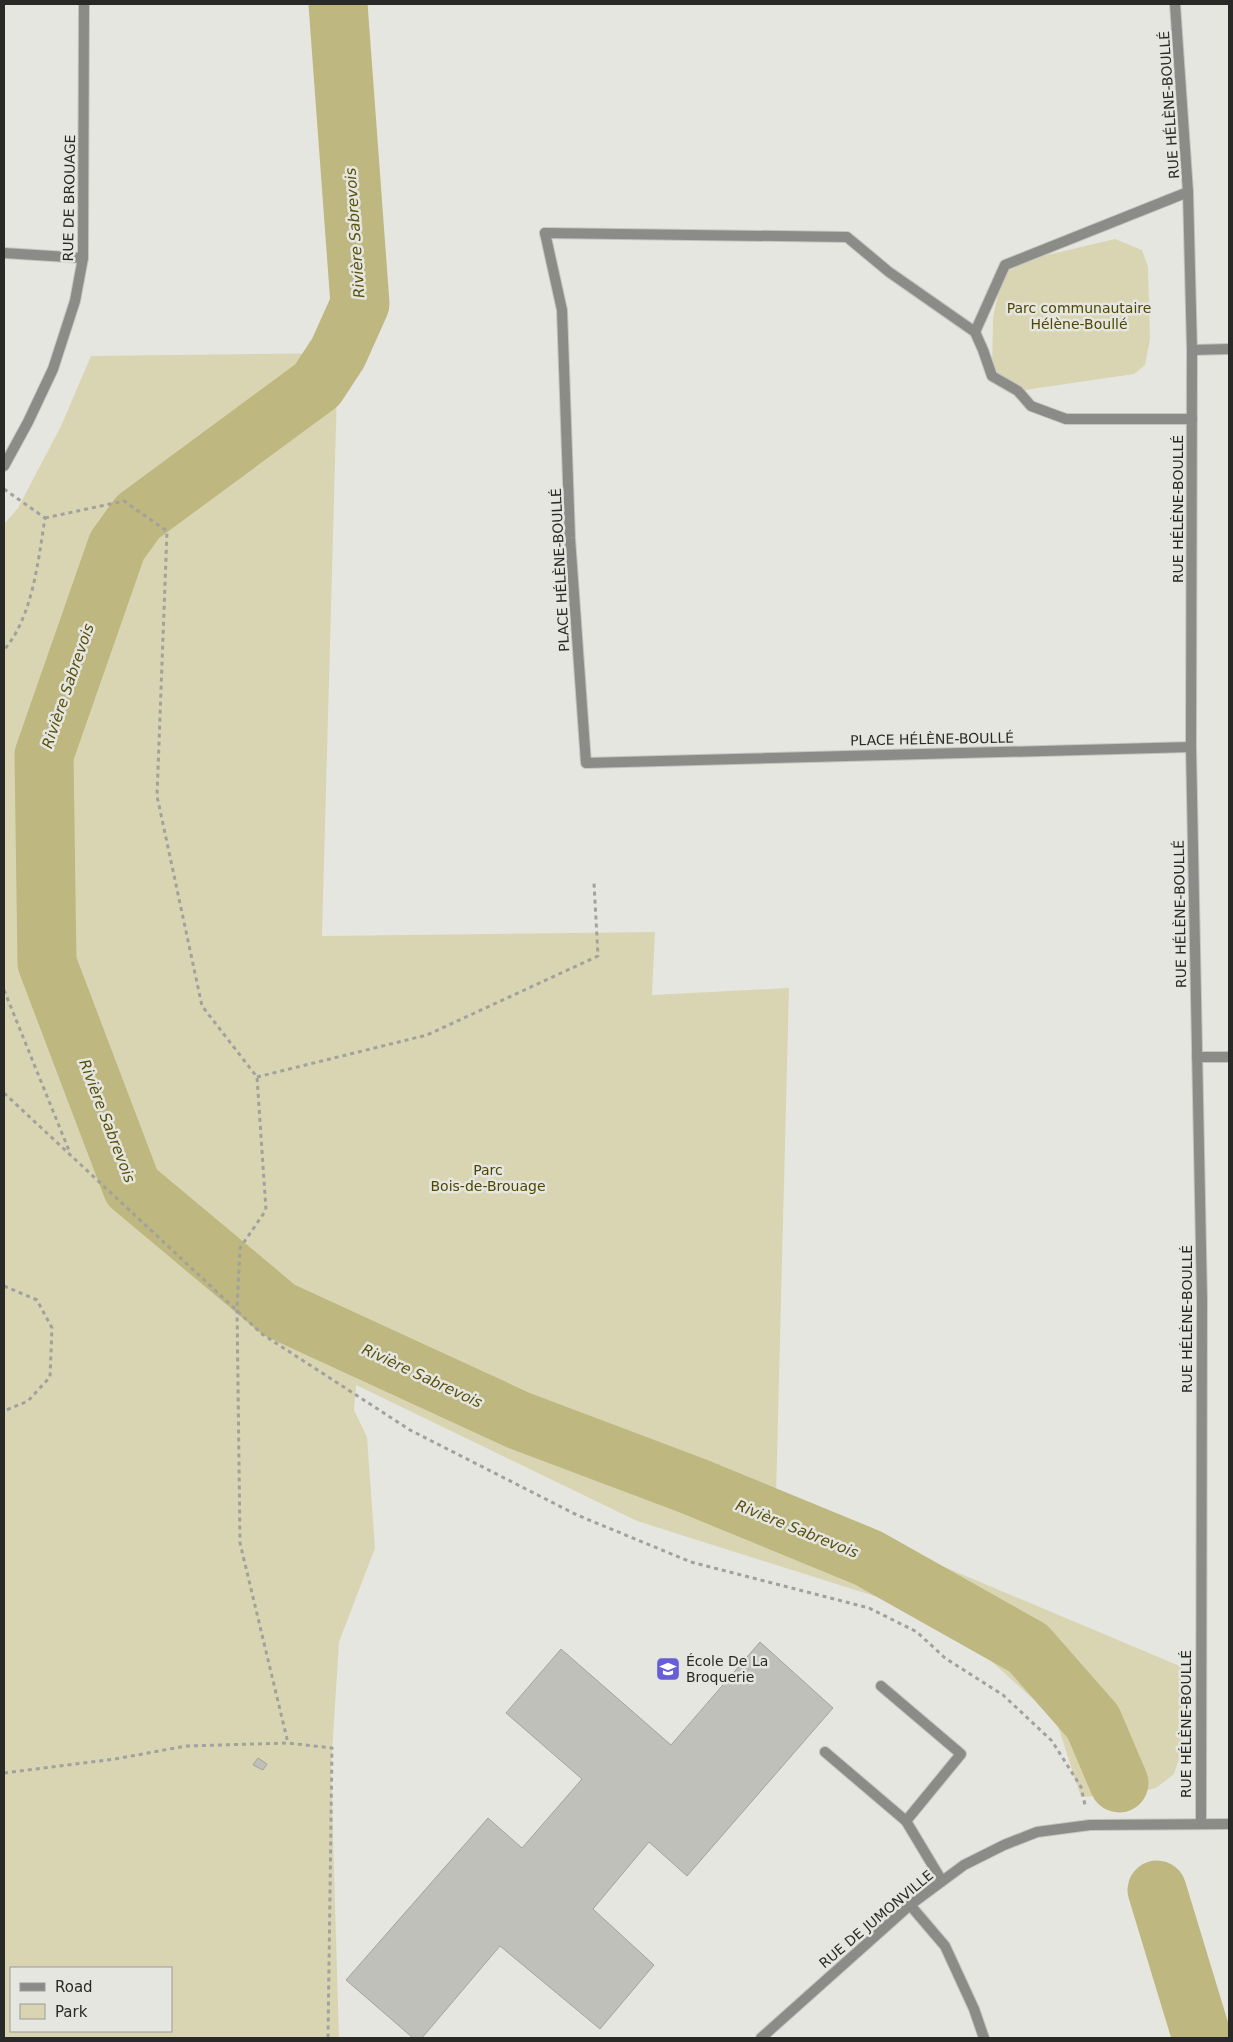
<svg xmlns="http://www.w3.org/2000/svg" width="1233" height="2042" viewBox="0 0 1233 2042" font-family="'DejaVu Sans',sans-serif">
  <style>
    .green { fill: #d9d5b2; fill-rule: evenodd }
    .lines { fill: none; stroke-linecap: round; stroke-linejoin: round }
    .river { stroke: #beb77f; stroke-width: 59 }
    .building { fill: #c0c0bb; stroke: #a4a39f }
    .lane-casing { stroke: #c4c4c0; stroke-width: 12 }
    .street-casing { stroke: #c4c4c0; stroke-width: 12 }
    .path { stroke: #a1a19e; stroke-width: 3; stroke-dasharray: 4 4; stroke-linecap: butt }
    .lane { stroke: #8b8b88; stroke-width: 10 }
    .street { stroke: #8b8b88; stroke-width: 10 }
    .labels { text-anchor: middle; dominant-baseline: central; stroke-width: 5; stroke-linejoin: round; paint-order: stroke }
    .street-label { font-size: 14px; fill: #292927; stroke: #e6e6e1 }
    .park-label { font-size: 14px; fill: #4f4700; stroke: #e6e6e1 }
    .poi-label { font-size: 14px; fill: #292927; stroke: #e6e6e1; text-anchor: start }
    .water-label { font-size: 15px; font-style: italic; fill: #58500b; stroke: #e6e6e1 }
  </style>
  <rect width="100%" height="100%" fill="#e6e6e1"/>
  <g class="green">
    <polygon points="1115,239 1142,250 1148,267 1150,339 1145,365 1134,374 1018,391 992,376 993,317 1005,265"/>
    <path d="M338,353L322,936L655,932L652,995L789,988L776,1496L1182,1667V1750L1174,1774L1156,1788L1131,1794L1081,1797L1056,1720L944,1618L637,1521L356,1385L354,1410L367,1437L375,1548L339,1642L331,1769L339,2038H4V524L18,508L61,426L91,356ZM11,1968H171V2031H11Z"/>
  </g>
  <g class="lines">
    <g class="river">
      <polyline points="338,4 360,304 338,353 317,385 138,517 117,546 44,755 47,963 132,1187 279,1310 518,1420 693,1486 868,1558 1028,1648 1093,1722 1119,1783"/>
      <polyline points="1157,1890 1202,2038"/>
    </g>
  </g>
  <g class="building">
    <polygon points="760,1642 833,1708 687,1876 649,1842 593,1909 654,1965 600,2029 500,1946 422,2038 413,2038 346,1980 488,1818 522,1848 582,1779 506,1713 561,1649 671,1745"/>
    <polygon points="258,1758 267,1764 263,1770 253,1765"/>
  </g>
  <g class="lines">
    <defs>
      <g id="lane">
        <polyline points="545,233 562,310 570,538 586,763 1191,747"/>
        <polyline points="881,1686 961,1754 906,1821 942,1881"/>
        <polyline points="825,1752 906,1821"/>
      </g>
      <g id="street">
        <polyline points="1175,4 1188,192 1192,350 1191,747 1202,1299 1201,1824"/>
        <polyline points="545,233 847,237 889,272 975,332 983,350 992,376 1018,391 1031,406 1066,419 1192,419"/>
        <polyline points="4,253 83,258"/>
        <polyline points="975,332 1005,265 1188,192"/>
        <polyline points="1192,350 1229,349"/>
        <polyline points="4,466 28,422 53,369 75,301 83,258 84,4"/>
        <polyline points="1197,1057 1229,1057"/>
        <polyline points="910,1905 945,1946 974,2009 984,2038"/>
        <polyline points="761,2038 910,1905 964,1865 1004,1845 1037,1832 1090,1825 1229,1824"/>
      </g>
    </defs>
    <use href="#lane" class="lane-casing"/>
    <use href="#street" class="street-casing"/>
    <g class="path">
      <path d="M4,489L45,518C38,561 33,616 4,650"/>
      <polyline points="45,518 124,501 167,531 157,796 202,1006 257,1077 266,1210 240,1248 237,1307 240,1543 288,1743"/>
      <polyline points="4,990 70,1153"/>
      <polyline points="257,1077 427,1035 598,956 594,883"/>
      <polyline points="4,1093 262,1334 410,1430 577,1515 691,1562 869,1608 917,1632 945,1658 1003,1695 1052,1741 1081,1787 1085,1805"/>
      <polyline points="4,1286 37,1300 52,1328 50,1377 28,1401 4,1411"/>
      <polyline points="4,1773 115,1759 186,1746 288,1743 332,1748 328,2038"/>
    </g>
    <use href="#lane" class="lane"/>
    <use href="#street" class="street"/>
  </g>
  <defs>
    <symbol id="school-square" viewBox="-11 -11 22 22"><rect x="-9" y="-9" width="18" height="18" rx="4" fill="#675dd6" stroke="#e6e6e1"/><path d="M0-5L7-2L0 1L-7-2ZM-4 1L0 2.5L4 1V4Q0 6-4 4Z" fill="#fff"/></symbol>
  </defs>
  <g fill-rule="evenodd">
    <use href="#school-square" x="654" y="1655" width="28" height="28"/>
  </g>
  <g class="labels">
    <g class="street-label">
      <text transform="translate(1169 105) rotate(-94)">RUE HÉLÈNE-BOULLÉ</text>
      <text transform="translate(69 198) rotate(-89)">RUE DE BROUAGE</text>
      <text transform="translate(1178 509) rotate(-90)">RUE HÉLÈNE-BOULLÉ</text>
      <text transform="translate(560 570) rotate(-93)">PLACE HÉLÈNE-BOULLÉ</text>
      <text transform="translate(932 739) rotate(-1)">PLACE HÉLÈNE-BOULLÉ</text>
      <text transform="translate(1180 914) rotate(-91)">RUE HÉLÈNE-BOULLÉ</text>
      <text transform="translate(1187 1319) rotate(-90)">RUE HÉLÈNE-BOULLÉ</text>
      <text transform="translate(1186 1724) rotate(-90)">RUE HÉLÈNE-BOULLÉ</text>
      <text transform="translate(876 1919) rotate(-40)">RUE DE JUMONVILLE</text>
    </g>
    <g class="park-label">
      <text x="1079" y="308">Parc communautaire<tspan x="1079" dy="16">Hélène-Boullé</tspan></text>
      <text x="488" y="1170">Parc<tspan x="488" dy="16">Bois-de-Brouage</tspan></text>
    </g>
    <g class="poi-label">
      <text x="686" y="1661">École De La<tspan x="686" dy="16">Broquerie</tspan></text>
    </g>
    <g class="water-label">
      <text transform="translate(355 233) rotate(-94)">Rivière Sabrevois</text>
      <text transform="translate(68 686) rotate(-71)">Rivière Sabrevois</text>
      <text transform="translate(107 1121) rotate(69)">Rivière Sabrevois</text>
      <text transform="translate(422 1376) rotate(25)">Rivière Sabrevois</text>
      <text transform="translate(797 1529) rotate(22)">Rivière Sabrevois</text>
    </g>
  </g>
  <rect width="1233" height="2042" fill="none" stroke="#292927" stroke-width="10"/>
  <rect x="10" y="1967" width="162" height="65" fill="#e6e6e1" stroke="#9a9a97"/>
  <rect x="20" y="1983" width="25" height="8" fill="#8b8b88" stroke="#9a9a97"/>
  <text x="55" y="1992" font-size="15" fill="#292927">Road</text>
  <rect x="20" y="2004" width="25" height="15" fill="#d9d5b2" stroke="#9a9a97"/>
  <text x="55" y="2017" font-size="15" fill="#292927">Park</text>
</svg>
